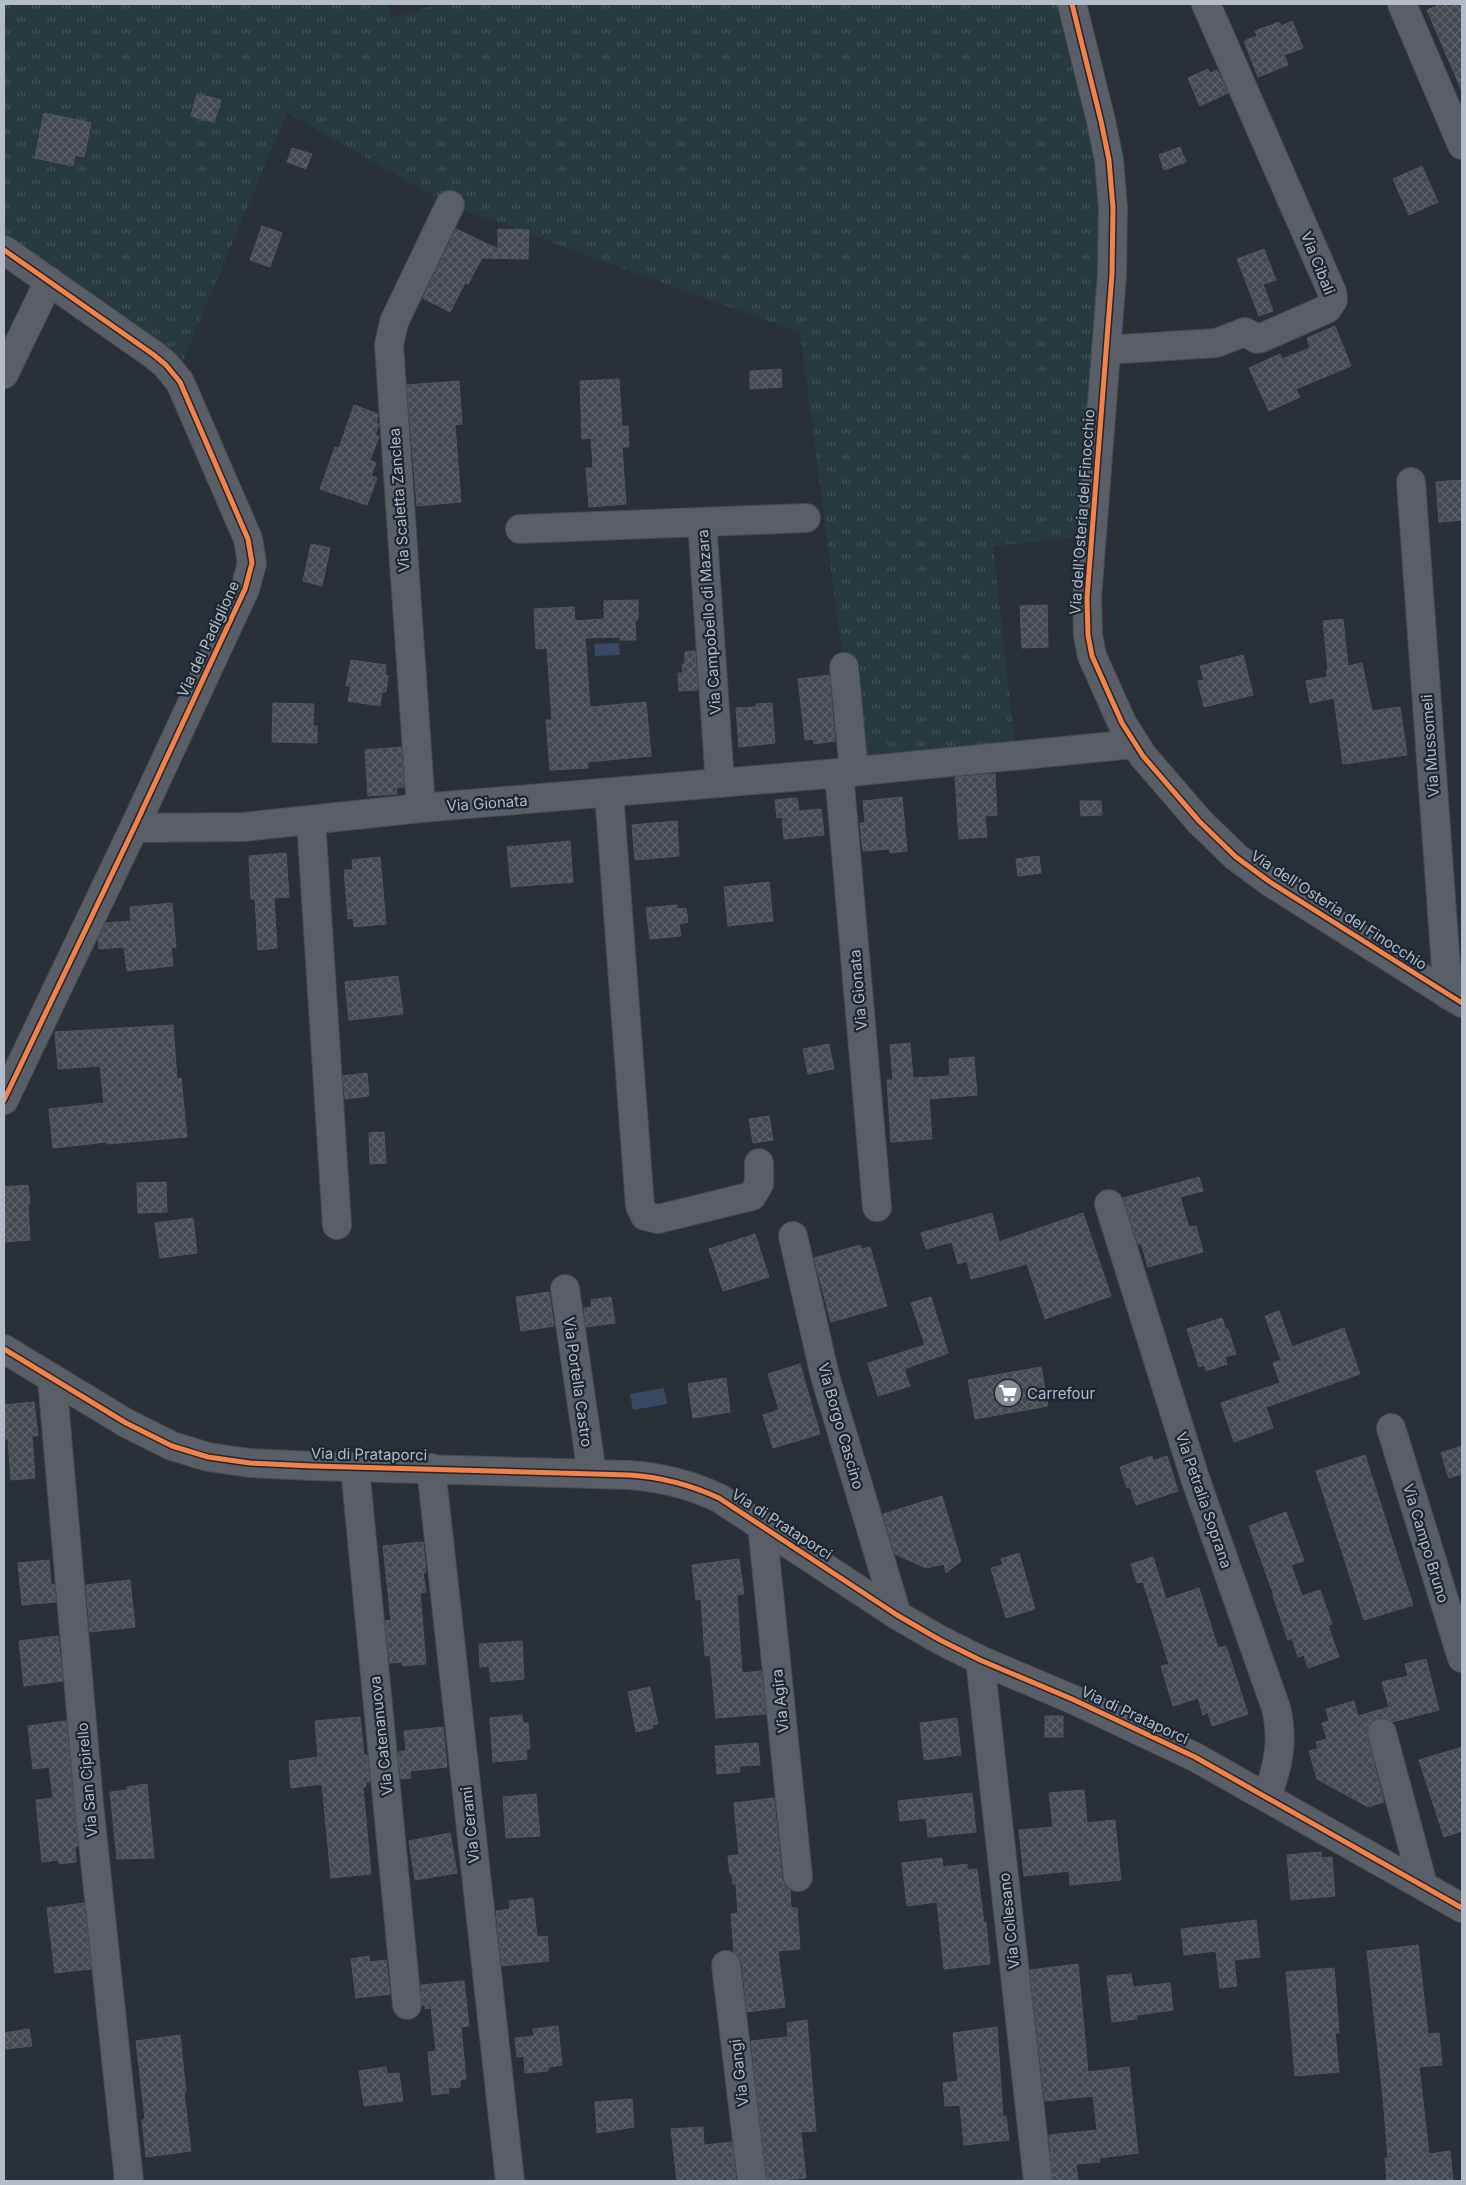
<svg xmlns="http://www.w3.org/2000/svg" width="1466" height="2185" viewBox="0 0 1466 2185" font-family="Inter,sans-serif">
  <style>
    .grass { fill: url(#grass-tufts) }
    .water { fill: #384963 }
    .building { fill: url(#building-cross-hatch); stroke: #52575f }
    .lines { fill: none; stroke-linecap: round; stroke-linejoin: round }
    .minor-casing { stroke: #484c53; stroke-width: 30 }
    .minor { stroke: #5a5e66; stroke-width: 28 }
    .cycleway-casing { stroke: #1d2633; stroke-width: 8 }
    .cycleway { stroke: #f48246; stroke-width: 5 }
    .labels { text-anchor: middle; dominant-baseline: central; stroke-width: 4.5; stroke-linejoin: round; paint-order: stroke }
    .street-label { font-size: 15px; fill: #b4bcc9; stroke: #1d2633 }
    .poi-label { font-size: 15px; fill: #b4bcc9; stroke: #1d2633; text-anchor: start }
  </style>
  <defs>
    <pattern id="grass-tufts" width="24" height="20" patternUnits="userSpaceOnUse" patternTransform="scale(1.25)"><rect width="24" height="20" fill="#273a3e"/><path d="M3 7l-1-3M5 7V3M7 7l1-3M15 17l-1-3M17 17v-4M19 17l1-3" fill="none" stroke="#445559"/></pattern>
    <pattern id="building-cross-hatch" width="8" height="8" patternUnits="userSpaceOnUse" patternTransform="scale(1.25)"><rect width="8" height="8" fill="#444950"/><path d="M0 0l8 8M0 8l8-8" fill="none" stroke="#5d6168"/></pattern>
  </defs>
  <rect width="100%" height="100%" fill="#2a3038"/>
  <polygon class="grass" points="4,4 387,4 393,18 437,4 1072,4 1109,160 1091,536 993,546 1016,756 854,772 844,667 800,333 450,205 287,113 176,377 4,250"/>
  <g class="water">
    <polygon points="619,643 620,655 595,656 594,644"/>
    <polygon points="664,1388 667,1404 633,1410 630,1394"/>
  </g>
  <g class="building">
    <polygon points="1441,4 1462,4 1462,91 1427,10"/>
    <polygon points="1292,21 1303,48 1284,55 1288,65 1258,77 1244,41 1257,36 1255,31 1279,22 1281,26"/>
    <polygon points="1208,69 1210,73 1217,70 1228,93 1200,106 1188,78"/>
    <polygon points="197,94 221,100 214,122 191,116"/>
    <polygon points="44,113 91,123 84,157 75,155 73,166 35,158"/>
    <polygon points="1180,147 1186,162 1164,170 1159,155"/>
    <polygon points="292,148 312,154 306,169 287,162"/>
    <polygon points="1422,166 1438,202 1409,215 1393,179"/>
    <polygon points="262,226 282,233 270,267 250,260"/>
    <polygon points="456,229 498,249 498,229 529,230 528,259 482,258 468,284 465,283 450,312 423,298"/>
    <polygon points="1264,249 1276,280 1263,284 1273,311 1259,316 1237,259"/>
    <polygon points="1335,326 1351,366 1296,389 1300,397 1269,411 1249,368 1280,354 1282,359 1310,348 1307,338"/>
    <polygon points="781,369 782,387 750,389 750,371"/>
    <polygon points="619,379 622,427 628,426 629,447 622,447 626,504 589,507 586,468 593,468 591,438 582,439 580,381"/>
    <polygon points="459,381 462,424 455,425 461,502 417,506 407,385"/>
    <polygon points="354,405 378,414 376,423 379,424 375,435 379,437 370,460 376,463 371,476 377,478 367,505 320,489 335,447 339,448"/>
    <polygon points="1462,480 1462,520 1439,522 1436,482"/>
    <polygon points="311,544 330,548 322,586 303,581"/>
    <polygon points="638,600 638,620 635,620 636,640 620,640 620,637 585,638 590,707 646,702 651,756 587,762 588,768 550,770 546,720 552,720 547,648 536,649 534,609 574,607 575,621 604,619 604,601"/>
    <polygon points="1047,605 1048,647 1022,648 1020,606"/>
    <polygon points="1343,619 1348,666 1362,663 1372,711 1400,707 1407,755 1343,764 1334,698 1310,703 1306,681 1327,677 1326,671 1328,670 1323,621"/>
    <polygon points="695,651 698,690 679,691 678,673 683,673 682,664 685,664 685,652"/>
    <polygon points="1243,655 1253,695 1204,707 1198,681 1204,680 1200,666"/>
    <polygon points="351,660 386,665 385,675 388,676 386,692 382,692 380,706 348,701 351,686 346,686"/>
    <polygon points="829,675 835,741 814,744 814,739 805,740 798,679"/>
    <polygon points="273,703 314,704 313,726 317,726 317,743 272,742"/>
    <polygon points="772,703 775,743 739,747 736,708 756,707 756,704"/>
    <polygon points="401,747 404,787 396,788 397,794 368,796 365,750"/>
    <polygon points="995,774 997,815 985,816 987,837 959,839 955,777"/>
    <polygon points="902,797 907,851 890,853 890,849 863,851 860,823 865,823 863,801"/>
    <polygon points="797,798 799,811 821,809 824,835 784,839 782,817 777,818 775,800"/>
    <polygon points="1080,801 1101,801 1102,815 1081,816"/>
    <polygon points="677,821 679,856 635,860 632,825"/>
    <polygon points="570,841 573,882 511,887 507,847"/>
    <polygon points="286,853 289,897 274,898 277,948 258,950 255,899 251,899 249,856"/>
    <polygon points="1039,856 1041,873 1018,876 1016,859"/>
    <polygon points="380,857 386,924 354,927 353,918 348,919 344,870 353,870 352,860"/>
    <polygon points="769,882 773,921 728,926 724,887"/>
    <polygon points="172,903 176,947 171,948 173,966 127,971 124,947 99,949 98,939 106,923 131,921 130,907"/>
    <polygon points="677,905 677,909 686,908 688,922 679,924 681,936 650,939 646,908"/>
    <polygon points="398,976 403,1014 349,1020 345,982"/>
    <polygon points="173,1025 177,1079 181,1078 187,1137 107,1144 107,1142 53,1148 49,1109 104,1103 100,1066 58,1069 55,1032"/>
    <polygon points="910,1043 913,1078 950,1076 949,1059 974,1057 977,1095 929,1099 932,1139 891,1142 887,1080 893,1080 890,1045"/>
    <polygon points="829,1044 834,1069 808,1074 803,1049"/>
    <polygon points="367,1073 369,1096 345,1099 343,1076"/>
    <polygon points="769,1116 773,1140 753,1143 749,1119"/>
    <polygon points="384,1132 386,1163 370,1164 369,1133"/>
    <polygon points="1199,1177 1203,1191 1180,1197 1189,1227 1196,1226 1203,1252 1148,1267 1141,1243 1138,1244 1123,1198"/>
    <polygon points="166,1182 167,1212 138,1213 137,1183"/>
    <polygon points="28,1185 30,1204 28,1205 30,1240 4,1242 4,1187"/>
    <polygon points="992,1213 999,1242 1083,1213 1111,1296 1045,1319 1027,1264 971,1279 967,1261 958,1264 952,1242 926,1249 921,1233"/>
    <polygon points="193,1218 197,1253 160,1258 155,1223"/>
    <polygon points="755,1234 769,1277 723,1291 709,1249"/>
    <polygon points="860,1245 862,1249 870,1247 887,1306 831,1322 814,1258"/>
    <polygon points="549,1292 554,1326 521,1331 516,1297"/>
    <polygon points="611,1297 615,1323 586,1327 584,1308 592,1307 591,1300"/>
    <polygon points="931,1297 948,1353 904,1369 910,1386 878,1396 868,1363 925,1345 911,1303"/>
    <polygon points="1279,1311 1292,1347 1344,1328 1360,1374 1266,1407 1273,1428 1234,1442 1221,1403 1280,1383 1273,1363 1281,1360 1265,1316"/>
    <polygon points="1222,1318 1226,1330 1228,1329 1236,1354 1225,1357 1227,1364 1206,1371 1204,1365 1199,1367 1187,1329"/>
    <polygon points="800,1364 820,1434 773,1448 763,1415 779,1410 768,1374"/>
    <polygon points="1041,1367 1048,1406 975,1419 968,1380"/>
    <polygon points="726,1378 730,1412 693,1418 688,1384"/>
    <polygon points="34,1402 38,1436 32,1436 35,1478 11,1480 8,1439 4,1439 4,1405"/>
    <polygon points="1462,1446 1462,1474 1449,1478 1441,1453"/>
    <polygon points="1365,1455 1413,1605 1364,1620 1316,1471"/>
    <polygon points="1152,1456 1153,1461 1167,1456 1178,1491 1136,1505 1130,1487 1127,1488 1120,1467"/>
    <polygon points="942,1496 961,1561 946,1573 944,1564 926,1568 895,1554 883,1514"/>
    <polygon points="1286,1512 1304,1561 1291,1565 1302,1596 1320,1590 1332,1624 1328,1625 1339,1657 1308,1668 1304,1655 1298,1657 1292,1638 1288,1640 1273,1596 1274,1596 1249,1526"/>
    <polygon points="423,1542 426,1572 423,1573 426,1592 420,1593 426,1664 403,1666 403,1662 390,1663 385,1621 391,1620 383,1546"/>
    <polygon points="1019,1553 1035,1609 1006,1618 991,1568 1003,1565 1001,1559"/>
    <polygon points="1153,1557 1166,1599 1199,1588 1218,1648 1226,1646 1248,1714 1212,1726 1208,1712 1203,1715 1198,1698 1173,1706 1161,1666 1169,1664 1143,1582 1137,1583 1131,1564"/>
    <polygon points="739,1559 744,1594 737,1595 742,1673 761,1671 766,1714 716,1718 710,1655 705,1656 701,1599 696,1600 692,1565"/>
    <polygon points="49,1560 51,1585 54,1584 56,1602 22,1605 18,1563"/>
    <polygon points="130,1580 135,1627 90,1632 86,1585"/>
    <polygon points="58,1636 63,1681 24,1686 19,1641"/>
    <polygon points="522,1641 524,1679 491,1682 489,1666 480,1667 479,1644"/>
    <polygon points="1426,1659 1439,1710 1392,1722 1386,1718 1378,1718 1371,1722 1367,1729 1367,1737 1384,1802 1368,1807 1317,1779 1309,1751 1318,1749 1316,1742 1327,1739 1322,1723 1329,1721 1326,1709 1354,1701 1358,1716 1389,1707 1382,1682 1408,1676 1405,1664"/>
    <polygon points="650,1687 658,1724 652,1725 653,1728 636,1732 628,1692"/>
    <polygon points="522,1715 523,1723 528,1723 530,1749 526,1749 527,1759 493,1762 490,1718"/>
    <rect x="1045" y="1716" width="18" height="21"/>
    <polygon points="360,1717 364,1755 367,1755 370,1782 366,1782 366,1787 363,1787 371,1874 331,1878 322,1784 291,1788 289,1761 318,1757 315,1721"/>
    <polygon points="957,1718 961,1755 924,1760 920,1723"/>
    <polygon points="66,1721 78,1846 75,1847 76,1862 59,1864 58,1860 42,1862 36,1800 53,1798 49,1767 33,1769 28,1726"/>
    <polygon points="443,1727 447,1767 410,1771 411,1778 401,1779 398,1752 406,1751 404,1731"/>
    <polygon points="758,1743 760,1765 739,1766 740,1772 717,1774 715,1746"/>
    <polygon points="1462,1747 1462,1831 1444,1837 1419,1760"/>
    <polygon points="147,1784 154,1858 117,1859 110,1792 128,1790 127,1787"/>
    <polygon points="1084,1790 1087,1823 1115,1820 1121,1880 1070,1885 1069,1871 1024,1876 1019,1830 1053,1827 1049,1793"/>
    <polygon points="972,1793 976,1832 928,1837 926,1818 900,1821 898,1801"/>
    <polygon points="536,1794 540,1836 506,1838 503,1797"/>
    <polygon points="774,1798 782,1879 785,1886 790,1890 791,1908 797,1908 800,1949 778,1951 785,2007 747,2012 742,1963 739,1956 734,1952 731,1914 738,1913 736,1884 733,1884 732,1874 730,1874 728,1856 739,1855 734,1803"/>
    <polygon points="450,1833 457,1873 415,1880 409,1841"/>
    <polygon points="1321,1852 1322,1858 1332,1857 1335,1896 1291,1900 1287,1855"/>
    <polygon points="942,1858 943,1867 967,1864 967,1870 977,1869 984,1923 986,1922 990,1964 944,1969 937,1902 907,1906 902,1863"/>
    <polygon points="533,1898 537,1937 547,1936 549,1961 502,1966 496,1911 510,1909 509,1901"/>
    <polygon points="84,1903 91,1969 55,1973 47,1908"/>
    <polygon points="1256,1920 1260,1957 1234,1960 1237,1986 1220,1988 1216,1951 1184,1955 1181,1929"/>
    <polygon points="1418,1945 1428,2034 1439,2033 1442,2065 1419,2067 1429,2154 1450,2151 1453,2181 1387,2181 1385,2158 1388,2158 1383,2097 1367,1951"/>
    <polygon points="369,1956 370,1962 386,1960 390,1994 356,1998 351,1959"/>
    <polygon points="1078,1964 1088,2072 1129,2067 1138,2153 1099,2158 1100,2162 1076,2164 1078,2181 1053,2181 1049,2135 1097,2130 1093,2096 1045,2101 1030,1970"/>
    <polygon points="1334,1968 1339,2033 1335,2033 1339,2072 1295,2076 1286,1972"/>
    <polygon points="1131,1974 1133,1987 1170,1983 1173,2010 1136,2015 1137,2019 1112,2022 1107,1976"/>
    <polygon points="464,1981 469,2026 461,2027 466,2079 460,2080 460,2087 448,2088 449,2093 432,2095 428,2052 436,2051 431,2008 425,2009 425,2005 422,2005 421,1985"/>
    <polygon points="807,2020 816,2131 801,2132 806,2178 767,2181 751,2041 788,2037 787,2023"/>
    <polygon points="558,2026 562,2065 549,2067 548,2071 525,2073 524,2056 517,2057 515,2038 534,2036 533,2029"/>
    <polygon points="997,2027 1003,2117 1006,2116 1009,2140 964,2145 960,2105 945,2106 943,2083 958,2081 953,2033"/>
    <polygon points="29,2029 32,2046 6,2049 4,2033"/>
    <polygon points="180,2035 186,2092 184,2092 191,2151 146,2157 142,2120 145,2119 136,2041"/>
    <polygon points="386,2067 387,2074 399,2073 403,2101 364,2106 359,2071"/>
    <polygon points="632,2099 634,2127 597,2133 595,2102"/>
    <polygon points="703,2127 704,2145 732,2142 736,2181 677,2181 671,2129"/>
  </g>
  <g class="lines">
    <defs>
      <g id="minor">
        <polyline points="1072,4 1101,121 1109,160 1113,208 1112,274 1087,598 1088,635 1092,656 1122,723 1143,756 1199,821 1236,857 1270,882 1462,1003"/>
        <polyline points="1402,4 1462,145"/>
        <polyline points="4,250 154,355 166,365 180,382 248,539 252,563 245,589 134,828 4,1100"/>
        <polyline points="1106,350 1216,343 1245,332 1257,339 1261,338 1327,309 1333,300 1332,292 1206,4"/>
        <polyline points="4,374 49,281"/>
        <polyline points="1411,482 1448,995 1461,989"/>
        <polyline points="702,522 806,518"/>
        <polyline points="520,529 702,522 720,783"/>
        <polyline points="844,667 854,772"/>
        <polyline points="839,773 877,1207"/>
        <polyline points="609,793 640,1206 645,1216 658,1219 752,1196 759,1184 759,1163"/>
        <polyline points="421,808 389,345 394,322 450,205"/>
        <polyline points="311,820 337,1225"/>
        <polyline points="134,828 243,827 421,808 839,773 1134,744"/>
        <path d="M1109,1204L1195,1478L1276,1708C1284,1740 1278,1766 1267,1797"/>
        <polyline points="793,1236 825,1376 897,1615"/>
        <polyline points="565,1289 592,1474"/>
        <path d="M4,1349L126,1423L172,1446L208,1457L250,1463L313,1466L629,1475C660,1477 691,1485 719,1498L897,1615L940,1640L980,1660L1072,1699L1195,1757L1462,1908"/>
        <polyline points="52,1378 89,1804 129,2181"/>
        <polyline points="1391,1428 1462,1658"/>
        <polyline points="355,1468 407,2005"/>
        <polyline points="431,1468 510,2181"/>
        <polyline points="762,1525 798,1877"/>
        <polyline points="980,1660 1038,2181"/>
        <polyline points="1382,1733 1423,1885"/>
        <polyline points="726,1965 752,2181"/>
      </g>
    </defs>
    <use href="#minor" class="minor-casing"/>
    <use href="#minor" class="minor"/>
    <defs>
      <g id="cycleway">
        <polyline points="1072,4 1101,121 1109,160 1113,208 1112,274 1087,598 1088,635 1092,656 1122,723 1143,756 1199,821 1236,857 1270,882 1462,1003"/>
        <polyline points="4,250 154,355 166,365 180,382 248,539 252,563 245,589 134,828 4,1100"/>
        <path d="M4,1349L126,1423L172,1446L208,1457L250,1463L313,1466L629,1475C660,1477 691,1485 719,1498L897,1615L940,1640L980,1660L1072,1699L1195,1757L1462,1908"/>
      </g>
    </defs>
    <use href="#cycleway" class="cycleway-casing"/>
    <use href="#cycleway" class="cycleway"/>
  </g>
  <defs>
    <symbol id="supermarket-disc" viewBox="-11 -11 22 22"><circle r="9.5" fill="#848b96" stroke="#1d2633"/><path d="M-6-5.5h2.5l.6 2H6L4.5 2H-2.5L-4.4-4H-6ZM-1.5 3.2a1.3 1.3 0 1 0 .1 0ZM3 3.2a1.3 1.3 0 1 0 .1 0Z" fill="#fff"/></symbol>
  </defs>
  <g fill-rule="evenodd">
    <use href="#supermarket-disc" x="992" y="1377" width="32" height="32"/>
  </g>
  <g class="labels">
    <g class="street-label">
      <text transform="translate(1318 263) rotate(68)">Via Cibali</text>
      <text transform="translate(399 500) rotate(-94)">Via Scaletta Zanclea</text>
      <text transform="translate(1082 512) rotate(-86)">Via dell'Osteria del Finocchio</text>
      <text transform="translate(709 622) rotate(-94)">Via Campobello di Mazara</text>
      <text transform="translate(208 639) rotate(-65)">Via del Padiglione</text>
      <text transform="translate(1430 746) rotate(-94)">Via Mussomeli</text>
      <text transform="translate(487 803) rotate(-4)">Via Gionata</text>
      <text transform="translate(1339 910) rotate(33)">Via dell'Osteria del Finocchio</text>
      <text transform="translate(858 990) rotate(-95)">Via Gionata</text>
      <text transform="translate(578 1382) rotate(82)">Via Portella Castro</text>
      <text transform="translate(841 1426) rotate(74)">Via Borgo Cascino</text>
      <text transform="translate(369 1454) rotate(1)">Via di Prataporci</text>
      <text transform="translate(1204 1500) rotate(71)">Via Petralia Soprana</text>
      <text transform="translate(782 1524) rotate(33)">Via di Prataporci</text>
      <text transform="translate(1426 1543) rotate(73)">Via Campo Bruno</text>
      <text transform="translate(780 1701) rotate(-96)">Via Agira</text>
      <text transform="translate(1135 1715) rotate(25)">Via di Prataporci</text>
      <text transform="translate(381 1736) rotate(-96)">Via Catenanuova</text>
      <text transform="translate(87 1780) rotate(-95)">Via San Cipirello</text>
      <text transform="translate(470 1825) rotate(-96)">Via Cerami</text>
      <text transform="translate(1009 1921) rotate(-96)">Via Collesano</text>
      <text transform="translate(739 2073) rotate(-97)">Via Gangi</text>
    </g>
    <g class="poi-label">
      <text x="1027" y="1393">Carrefour</text>
    </g>
  </g>
  <rect width="1466" height="2185" fill="none" stroke="#b4bcc9" stroke-width="10"/>
</svg>
